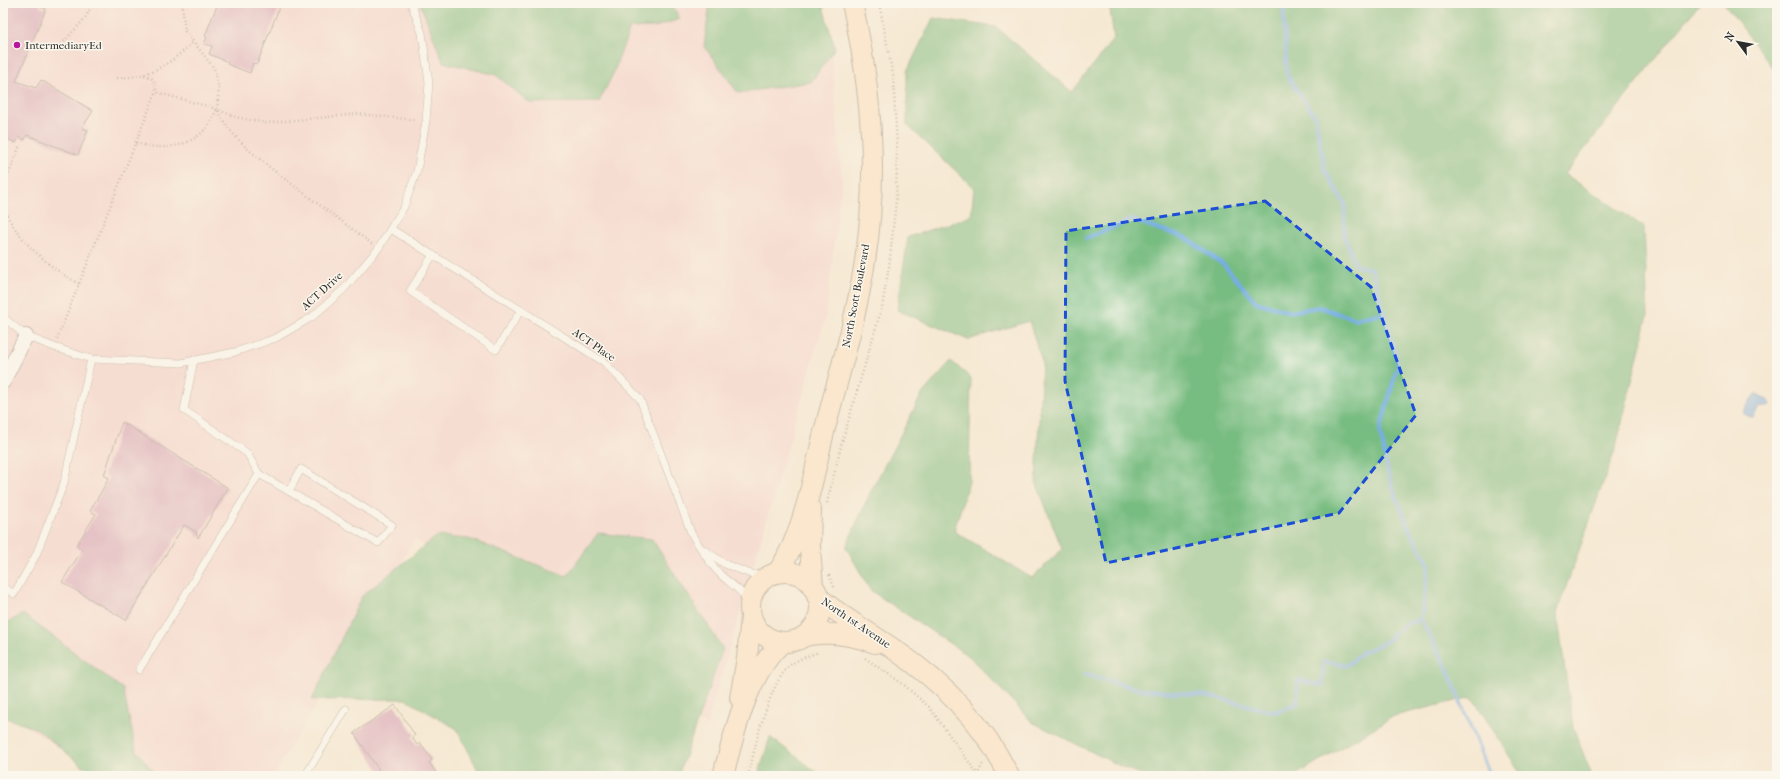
<svg xmlns="http://www.w3.org/2000/svg" width="1780" height="779" viewBox="0 0 1780 779" font-family="'IM FELL French Canon',serif">
  <style>
    .built { fill: #f7cfd0 }
    .forest { fill: #77bc80; stroke: #517456 }
    .water { fill: #76ade5; stroke: #506c88 }
    .lines { fill: none; stroke-linecap: round; stroke-linejoin: round }
    .stream { stroke: #76ade5; stroke-width: 4 }
    .building { fill: #d192b4 }
    .service-casing { stroke: #908a80; stroke-width: 8 }
    .minor-casing { stroke: #908a80; stroke-width: 16 }
    .secondary-casing { stroke: #908a80; stroke-width: 22 }
    .path { stroke: #908a80; stroke-width: 2.5; stroke-dasharray: 1 3; stroke-linecap: butt }
    .service { stroke: #fff; stroke-width: 7 }
    .minor { stroke: #fff; stroke-width: 14 }
    .secondary { stroke: #ffe4c6; stroke-width: 20 }
    .marked { fill: none; stroke: #1d4ed8; stroke-width: 3; stroke-dasharray: 8 5; stroke-linejoin: round }
    .poi-dot { fill: #b5179e; stroke: #fbf7ec; stroke-width: 1.5 }
    .labels { text-anchor: middle; dominant-baseline: central; stroke-width: 3; stroke-linejoin: round; paint-order: stroke }
    .poi-label { font-size: 11px; fill: #2b2b2b; stroke: #fbf7ec; text-anchor: start }
    .street-label { font-size: 11px; fill: #2b2b2b; stroke: #fbf7ec }
  </style>
  <rect width="100%" height="100%" fill="#fbf7ec"/>
  <filter id="ink" filterUnits="userSpaceOnUse"><feTurbulence type="fractalNoise" baseFrequency=".025" numOctaves="2"/><feDisplacementMap in="SourceGraphic" scale="8" xChannelSelector="R" yChannelSelector="G"/><feConvolveMatrix kernelMatrix="1 2 1 2 8 2 1 2 1" color-interpolation-filters="sRGB"/></filter>
  <filter id="wash" filterUnits="userSpaceOnUse"><feTurbulence type="fractalNoise" baseFrequency=".012" numOctaves="4" result="noise"/><feDisplacementMap in="SourceGraphic" scale="16" xChannelSelector="R" yChannelSelector="G"/><feGaussianBlur stdDeviation="0.9" result="paint"/><feColorMatrix in="noise" values="0 0 0 0 0 0 0 0 0 0 0 0 0 0 0 0 0 1.4 0 .05"/><feComposite in="paint" operator="in"/></filter>
  <g filter="url(#wash)">
    <rect width="100%" height="100%" fill="#f6e9d4"/>
    <polygon class="built" points="3,3 816,3 832,58 842,180 826,316 707,726 415,539 274,776 104,776 3,712"/>
    <g class="forest">
      <polygon points="420,3 671,3 680,19 655,27 630,28 613,74 599,102 530,103 496,75 443,62"/>
      <polygon points="710,3 822,3 835,48 811,82 738,93 704,46"/>
      <polygon points="1109,3 1700,3 1565,174 1644,227 1648,315 1616,447 1557,612 1573,727 1592,776 1522,776 1472,697 1394,716 1294,776 1148,776 1126,769 1032,722 970,657 870,590 846,547 871,491 922,394 951,361 971,378 969,481 954,531 1032,578 1062,549 1036,482 1042,362 1029,321 968,340 897,310 908,237 971,216 974,188 907,125 907,71 933,18 996,27 1072,92 1114,38"/>
      <polygon points="1724,3 1777,3 1777,74"/>
      <polygon points="598,533 652,539 723,649 678,776 486,776 478,770 457,729 405,699 312,700 362,596 437,536 469,539 567,576"/>
      <polygon points="23,614 123,689 136,750 157,776 95,776 37,729 3,717 3,625"/>
      <polygon points="770,737 822,776 758,776"/>
    </g>
    <polygon class="water" points="1755,394 1757,394 1768,400 1770,405 1768,407 1760,406 1753,417 1750,417 1744,414 1744,411"/>
    <g class="lines">
      <g class="stream">
        <polyline points="1283,3 1287,76 1315,116 1325,170 1345,205 1344,235 1356,266 1372,269 1398,364 1380,431 1390,481 1409,529 1429,564 1421,620 1447,668 1490,776"/>
        <polyline points="1086,238 1132,220 1186,238 1224,265 1256,302 1290,312 1319,307 1355,319 1384,313"/>
        <polyline points="1084,674 1139,689 1208,696 1275,712 1297,704 1298,680 1322,685 1324,661 1346,666 1363,652 1384,643 1406,623 1421,620"/>
      </g>
    </g>
    <g id="blocks">
      <g class="building">
        <polygon points="3,3 41,3 40,7 46,9 16,81 36,88 41,80 93,111 82,128 88,130 78,155 27,135 25,140 19,137 16,143 3,137"/>
        <polygon points="218,3 281,3 257,64 253,63 250,73 227,64 228,62 209,54 212,46 204,44 207,37 205,36"/>
        <polygon points="122,422 228,488 198,538 196,532 184,525 126,620 62,582 82,550 76,546 96,514 90,511 109,478 104,475"/>
        <polygon points="395,705 415,735 412,737 417,745 420,743 432,760 429,762 438,776 383,776 354,733"/>
      </g>
    </g>
  </g>
  <g filter="url(#ink)">
    <use href="#blocks" fill-opacity="0" stroke="#908a80" stroke-width="1"/>
    <g class="lines">
      <defs>
        <g id="service">
          <path d="M391,229L604,362L640,399L692,535C701,548 708,562 719,573C729,584 743,590 750,603"/>
          <polyline points="433,255 410,291 496,350 521,310"/>
          <polyline points="3,317 26,336 54,347 91,359 181,363 235,352 276,338 312,317 344,289 378,249 404,207 417,171 426,121 429,83 422,33 411,3"/>
          <path d="M259,474C299,497 339,520 378,543L392,525L301,469L289,491"/>
          <polyline points="703,549 725,564 751,574 767,577"/>
          <polyline points="3,587 14,594 36,555 64,483 91,359"/>
          <polyline points="139,670 259,474 247,453 184,410 194,360"/>
          <polyline points="305,776 346,709"/>
        </g>
        <polyline id="minor" points="3,382 26,336"/>
        <g id="secondary">
          <polyline points="811,510 810,547 813,588"/>
          <path d="M778,572C804,533 813,477 824,432C838,378 855,323 864,267C879,179 872,90 852,3"/>
          <circle cx="785" cy="607" r="35"/>
          <path d="M817,596C841,617 869,632 895,650C942,682 984,724 1009,776"/>
          <path d="M804,636C827,631 853,635 875,643"/>
          <polyline points="740,698 747,658 751,617"/>
          <path d="M723,776C734,733 748,672 783,642"/>
        </g>
      </defs>
      <use href="#service" class="service-casing"/>
      <use href="#minor" class="minor-casing"/>
      <use href="#secondary" class="secondary-casing"/>
      <g class="path">
        <polyline points="182,3 185,31 214,68 219,88 217,109"/>
        <path d="M59,48C70,32 87,22 92,3"/>
        <path d="M144,75C154,78 156,82 156,92"/>
        <path d="M117,78C151,77 169,65 193,42"/>
        <path d="M136,143C161,151 191,148 208,126C211,121 214,115 217,109C230,140 271,168 297,188C322,207 347,225 372,244"/>
        <polyline points="3,189 20,145"/>
        <path d="M3,208C19,241 47,266 79,284"/>
        <polyline points="57,339 156,92 217,109 235,117 266,123 358,114 416,120"/>
        <polyline points="827,503 842,442 882,307 889,267 896,201 897,146 893,75 879,3"/>
        <polyline points="829,575 835,589"/>
        <polyline points="865,658 903,684 929,707 979,776"/>
        <path d="M748,776C755,748 769,679 793,663C799,659 808,656 816,653L817,650"/>
        <polyline points="977,776 983,763"/>
      </g>
      <use href="#service" class="service"/>
      <use href="#minor" class="minor"/>
      <use href="#secondary" class="secondary"/>
    </g>
  </g>
  <path d="M0 0H1780V779H0ZM1265,201L1371,287L1416,415L1339,513L1106,563L1065,381L1066,231Z" fill="#f6e9d4" fill-opacity=".55" fill-rule="evenodd"/>
  <path class="marked" d="M1265,201L1371,287L1416,415L1339,513L1106,563L1065,381L1066,231Z"/>
  <circle class="poi-dot" cx="17" cy="45" r="4"/>
  <g class="labels">
    <g class="poi-label">
      <text x="25" y="45">IntermediaryEd</text>
    </g>
    <g class="street-label">
      <text transform="translate(322 291) rotate(-42)">ACT Drive</text>
      <text transform="translate(856 296) rotate(-79)">North Scott Boulevard</text>
      <text transform="translate(594 345) rotate(35)">ACT Place</text>
      <text transform="translate(856 623) rotate(34)">North 1st Avenue</text>
    </g>
  </g>
  <rect width="1780" height="779" fill="none" stroke="#fbf7ec" stroke-width="16"/>
  <g transform="translate(1738 42) rotate(302)" stroke="#fbf7ec" stroke-width="3" paint-order="stroke">
  <path d="M0-3L7 15L0 10L-7 15Z" fill="#2b2b2b"/>
  <text y="-6" font-size="11" font-weight="bold" text-anchor="middle" fill="#2b2b2b">N</text>
  </g>
</svg>
